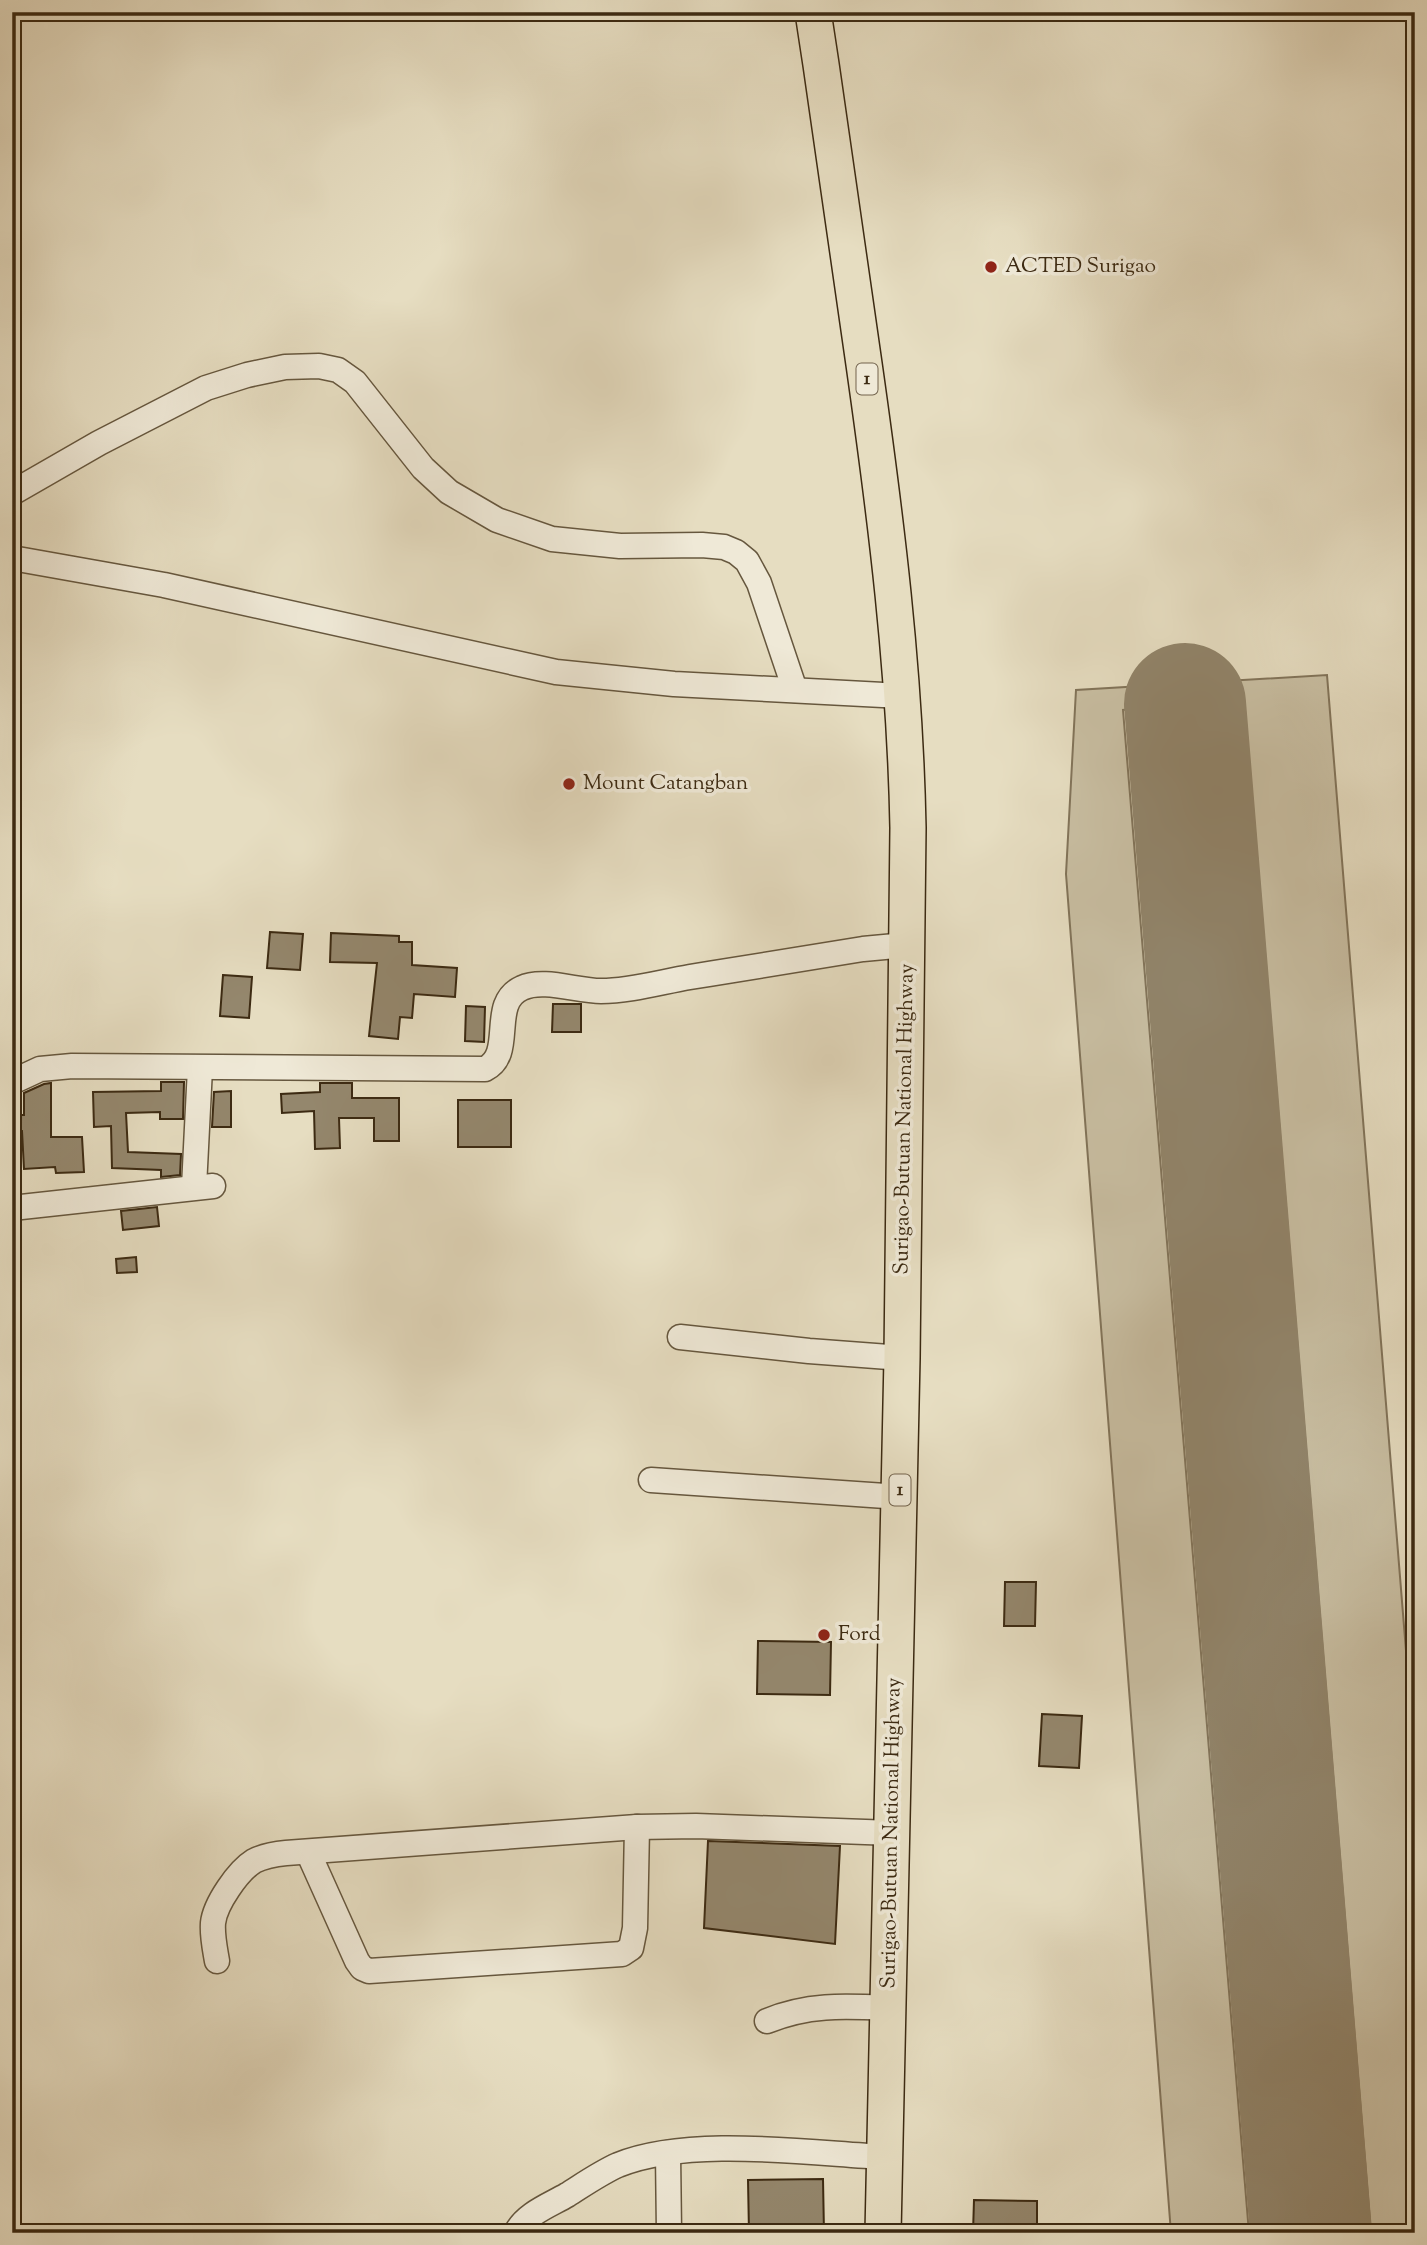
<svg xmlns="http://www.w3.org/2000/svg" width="1427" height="2245" viewBox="0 0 1427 2245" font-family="'Sorts Mill Goudy',serif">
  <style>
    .green { fill: #c9bfa3; stroke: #82745a; stroke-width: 2 }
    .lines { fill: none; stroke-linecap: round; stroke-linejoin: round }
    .runway { stroke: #91846a; stroke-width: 122 }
    .building { fill: #94876d; stroke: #3c2a12; stroke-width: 2 }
    .minor-casing { stroke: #66573e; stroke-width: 27 }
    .highway-casing { stroke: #3c2a12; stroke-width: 38 }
    .minor { stroke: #efe9d7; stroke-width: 24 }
    .highway { stroke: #e6ddc1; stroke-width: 35 }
    .poi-dot { fill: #8f2418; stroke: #efe9d7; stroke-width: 2.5 }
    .labels { text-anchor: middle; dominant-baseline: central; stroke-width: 7; stroke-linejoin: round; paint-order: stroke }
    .shield { fill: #efe9d7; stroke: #72634d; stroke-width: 2 }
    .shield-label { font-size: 19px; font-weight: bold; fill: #3c2a12 }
    .poi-label { font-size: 21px; fill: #3c2a12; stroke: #efe9d7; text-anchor: start }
    .street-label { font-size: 21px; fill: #3c2a12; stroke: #efe9d7 }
  </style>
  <rect width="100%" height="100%" fill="#e6ddc1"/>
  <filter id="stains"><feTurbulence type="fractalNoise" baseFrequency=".00286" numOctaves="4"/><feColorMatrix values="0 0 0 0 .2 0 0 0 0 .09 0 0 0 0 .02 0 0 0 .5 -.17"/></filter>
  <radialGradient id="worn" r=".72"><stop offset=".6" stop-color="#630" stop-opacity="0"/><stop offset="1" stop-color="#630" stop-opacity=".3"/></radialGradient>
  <polygon class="green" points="1327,675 1415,1762 1415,2233 1371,2233 1244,699 1123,710 1249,2233 1171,2233 1066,874 1076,690"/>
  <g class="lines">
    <polyline class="runway" points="1185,704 1311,2233"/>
  </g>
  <g class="building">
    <polygon points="270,932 303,934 300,970 267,968"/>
    <polygon points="331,933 399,936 399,942 412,942 412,965 457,968 455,997 414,994 412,1018 400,1017 398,1039 369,1036 377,963 330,962"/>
    <polygon points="223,975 252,977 249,1018 220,1016"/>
    <polygon points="553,1004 581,1004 581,1032 552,1032"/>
    <polygon points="466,1006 485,1007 484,1042 465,1041"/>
    <polygon points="161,1082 184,1082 183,1119 160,1119 160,1112 126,1113 128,1152 181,1154 180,1175 161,1177 161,1170 112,1168 111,1126 94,1127 93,1092 161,1091"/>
    <polygon points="51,1083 51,1137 82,1137 84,1172 56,1173 55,1167 24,1169 22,1131 12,1132 12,1115 24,1115 24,1093 44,1084"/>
    <polygon points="320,1083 352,1083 352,1098 399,1098 399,1141 374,1141 374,1118 339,1118 340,1148 315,1149 314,1111 282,1113 281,1094 320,1092"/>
    <polygon points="231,1091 231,1127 212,1127 214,1092"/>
    <rect x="458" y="1100" width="53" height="47"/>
    <polygon points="157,1207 159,1226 123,1230 121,1211"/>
    <polygon points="136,1257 137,1272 117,1273 116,1259"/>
    <polygon points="1005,1582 1036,1582 1035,1626 1004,1626"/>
    <polygon points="758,1641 831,1642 830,1695 757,1694"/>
    <polygon points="1042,1714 1082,1716 1079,1768 1039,1766"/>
    <polygon points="708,1841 840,1846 835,1944 704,1928"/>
    <polygon points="823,2179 824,2233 749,2233 748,2180"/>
    <polygon points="974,2200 1037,2201 1037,2233 973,2233"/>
  </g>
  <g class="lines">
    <defs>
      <g id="minor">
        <polyline points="12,493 99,443 206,388 247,375 285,367 319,366 338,370 355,382 423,468 449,492 497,520 552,539 620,546 702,545 724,547 736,552 747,561 759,583 795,690"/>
        <polyline points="12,558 164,585 556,672 674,684 902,696"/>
        <path d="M12,1082L40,1069L72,1066L485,1069C516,1054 488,1003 522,988C543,978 577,991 601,991C630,991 661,982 690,977C748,968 806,958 863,949L906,945"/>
        <polyline points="194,1187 200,1068"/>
        <polyline points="12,1208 213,1186"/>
        <polyline points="680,1337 809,1351 902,1358"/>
        <polyline points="651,1480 900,1497"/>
        <polyline points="308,1852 357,1961 362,1968 369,1971 622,1954 631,1948 635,1928 637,1827"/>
        <path d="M217,1961C215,1949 212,1936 213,1923C215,1904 238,1871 254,1861C264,1856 275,1854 286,1853L637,1827L696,1826L893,1833"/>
        <path d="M767,2021C808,2004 844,2006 888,2008"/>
        <polyline points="668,2153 669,2233"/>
        <path d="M516,2233C525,2214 550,2205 567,2195C583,2185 600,2173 618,2165C689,2136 807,2153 884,2157"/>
      </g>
      <path id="highway" d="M813,12C831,129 848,246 864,364C886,519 905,670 908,828L902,1358L883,2233"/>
    </defs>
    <use href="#minor" class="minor-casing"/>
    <use href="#highway" class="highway-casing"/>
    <use href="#minor" class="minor"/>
    <use href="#highway" class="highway"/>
  </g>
  <g class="poi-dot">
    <circle cx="991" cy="267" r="7"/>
    <circle cx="569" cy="784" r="7"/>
    <circle cx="824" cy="1635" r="7"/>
  </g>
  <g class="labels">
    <g class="shield">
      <rect x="856.5" y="363.5" width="21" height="31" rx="5"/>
      <rect x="889.5" y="1474.5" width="21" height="31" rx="5"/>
    </g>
    <g class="shield-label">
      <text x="867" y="379">1</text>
      <text x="900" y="1490">1</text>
    </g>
    <g class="poi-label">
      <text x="1005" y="267">ACTED Surigao</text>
      <text x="583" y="784">Mount Catangban</text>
      <text x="838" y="1635">Ford</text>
    </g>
    <g class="street-label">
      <text transform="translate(905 1119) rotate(-89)">Surigao-Butuan National Highway</text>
      <text transform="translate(892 1833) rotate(-89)">Surigao-Butuan National Highway</text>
    </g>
  </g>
  <rect width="1427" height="2245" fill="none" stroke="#e6ddc1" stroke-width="42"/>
  <rect x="14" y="14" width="1399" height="2217" fill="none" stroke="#3c2a12" stroke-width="3.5"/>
  <rect x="21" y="21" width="1385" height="2203" fill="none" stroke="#3c2a12" stroke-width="2"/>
  <rect width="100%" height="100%" filter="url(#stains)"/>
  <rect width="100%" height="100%" fill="url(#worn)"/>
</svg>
